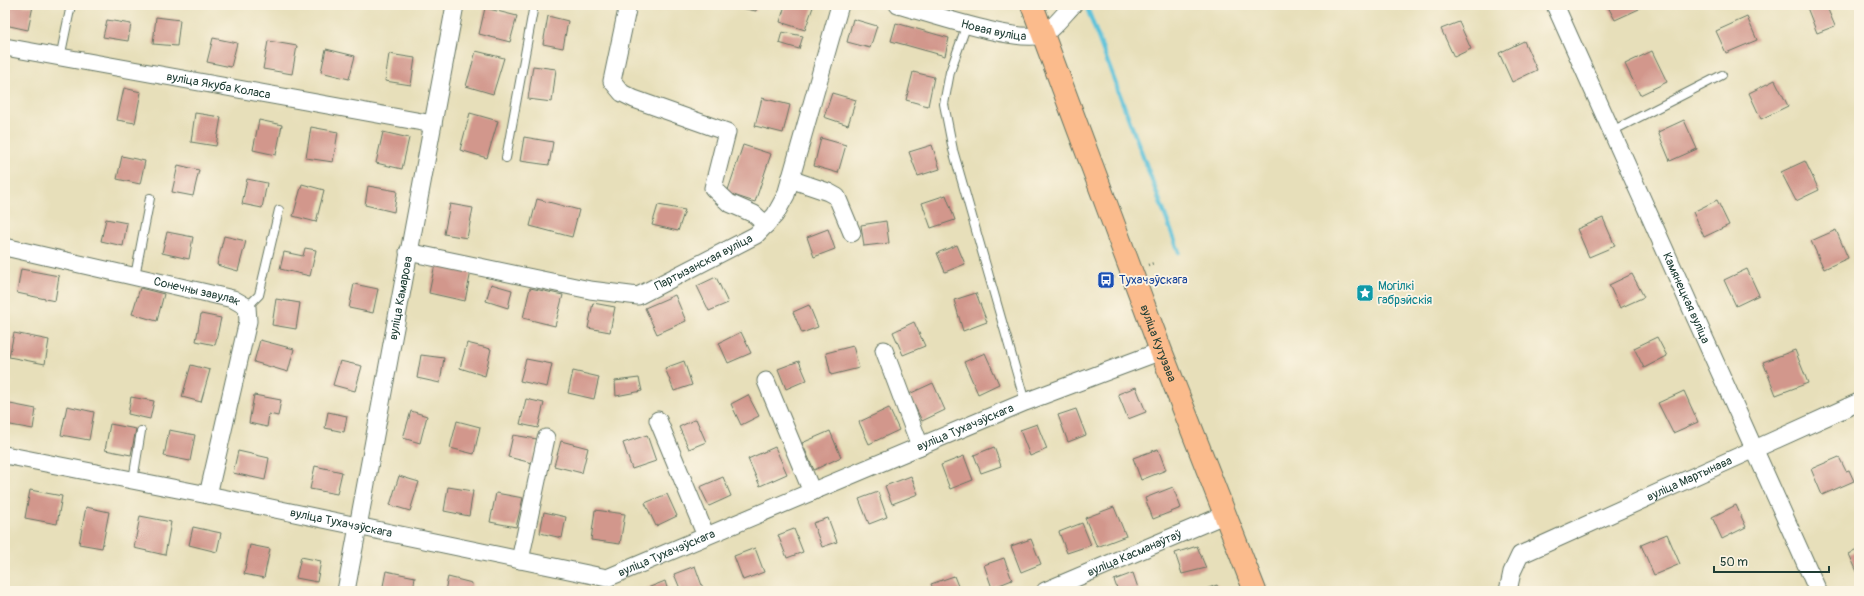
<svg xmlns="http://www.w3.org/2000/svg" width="1864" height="596" viewBox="0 0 1864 596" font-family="Pangolin,sans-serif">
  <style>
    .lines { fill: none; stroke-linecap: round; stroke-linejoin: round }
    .stream { stroke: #5dc2da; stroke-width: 4.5 }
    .building { fill: #d2978c }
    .lane-casing { stroke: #657663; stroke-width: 10 }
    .street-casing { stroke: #657663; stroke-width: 19 }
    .primary-casing { stroke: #657663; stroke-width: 24 }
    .path { stroke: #657663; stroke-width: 2.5; stroke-dasharray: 1 3; stroke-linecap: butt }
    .lane { stroke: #fff; stroke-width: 8 }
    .street { stroke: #fff; stroke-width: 17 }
    .primary { stroke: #fbbb8c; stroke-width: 22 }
    .labels { text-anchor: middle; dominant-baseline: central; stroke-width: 3.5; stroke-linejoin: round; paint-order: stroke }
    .street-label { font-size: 12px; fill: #1f3d34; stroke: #fcf5e5 }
    .transit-label { font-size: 12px; fill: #164399; stroke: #fcf5e5; text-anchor: start }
    .culture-label { font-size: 12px; fill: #0d838f; stroke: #fcf5e5; text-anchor: start }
  </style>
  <rect width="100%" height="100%" fill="#fcf5e5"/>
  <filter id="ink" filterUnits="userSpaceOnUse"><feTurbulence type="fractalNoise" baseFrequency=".025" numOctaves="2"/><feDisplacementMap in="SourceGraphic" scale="8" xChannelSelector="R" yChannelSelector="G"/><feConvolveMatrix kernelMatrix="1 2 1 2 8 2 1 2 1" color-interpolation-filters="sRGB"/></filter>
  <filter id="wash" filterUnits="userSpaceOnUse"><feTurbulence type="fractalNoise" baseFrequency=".012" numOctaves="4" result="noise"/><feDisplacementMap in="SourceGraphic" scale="16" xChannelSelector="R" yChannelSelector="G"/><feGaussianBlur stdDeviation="0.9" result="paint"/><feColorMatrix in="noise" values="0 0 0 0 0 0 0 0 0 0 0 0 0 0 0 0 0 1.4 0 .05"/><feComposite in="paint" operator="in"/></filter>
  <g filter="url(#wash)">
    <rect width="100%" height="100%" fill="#e7dfba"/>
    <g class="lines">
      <polyline class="stream" points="1086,5 1179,252"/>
    </g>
    <g id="blocks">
      <g class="building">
        <polygon points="8,5 33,6 28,30 5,25"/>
        <polygon points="736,5 757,5 756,11 736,7"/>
        <polygon points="785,5 806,5 813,7 805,30 780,22"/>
        <polygon points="1607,5 1638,5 1639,9 1615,20"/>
        <polygon points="1806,5 1826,5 1835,26 1817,33"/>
        <polygon points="485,8 517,16 510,42 479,34"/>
        <polygon points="548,16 568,21 563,48 543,44"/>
        <polygon points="156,17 180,20 177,46 153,44"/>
        <polygon points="1747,17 1757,40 1726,53 1716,31"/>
        <polygon points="853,19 877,26 870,48 847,42"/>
        <polygon points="107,20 131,24 128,41 103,37"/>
        <polygon points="1459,22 1471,49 1454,57 1441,29"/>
        <polygon points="896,23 949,38 945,56 891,41"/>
        <polygon points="782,32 803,36 799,49 779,43"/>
        <polygon points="213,38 237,43 231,67 207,62"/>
        <polygon points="268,41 297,46 292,74 263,69"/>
        <polygon points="1524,41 1537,70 1512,82 1499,53"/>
        <polygon points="326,49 355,56 349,79 321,72"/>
        <polygon points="476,51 504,58 493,94 466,86"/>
        <polygon points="1652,51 1667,82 1640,95 1625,64"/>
        <polygon points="389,54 415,58 411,85 385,81"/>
        <polygon points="533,66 556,69 552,102 528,99"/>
        <polygon points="913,72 934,77 928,106 906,100"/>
        <polygon points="1775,80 1788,106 1761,119 1749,93"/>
        <polygon points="124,88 141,92 135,123 117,120"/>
        <polygon points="832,93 856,100 848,125 824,117"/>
        <polygon points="762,98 790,105 783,133 755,126"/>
        <polygon points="195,113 221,117 216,146 191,142"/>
        <polygon points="470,113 498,121 487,158 460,150"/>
        <polygon points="259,120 282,125 276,155 253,150"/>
        <polygon points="1684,120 1697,149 1670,161 1658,132"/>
        <polygon points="311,127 338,132 333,162 306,158"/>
        <polygon points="383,132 409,138 402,169 376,163"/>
        <polygon points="524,137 553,142 549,165 520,161"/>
        <polygon points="821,138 846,145 838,173 814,166"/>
        <polygon points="743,145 771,154 755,202 727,193"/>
        <polygon points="932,145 940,169 918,176 909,152"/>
        <polygon points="122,156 145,161 140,184 117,179"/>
        <polygon points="1805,161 1819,190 1796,201 1781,172"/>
        <polygon points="178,165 199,170 193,196 172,192"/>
        <polygon points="247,179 267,183 262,208 242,204"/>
        <polygon points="302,184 324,190 316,222 293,216"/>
        <polygon points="368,186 397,191 394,212 365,205"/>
        <polygon points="946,195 955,220 931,228 922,203"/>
        <polygon points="537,199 579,210 572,237 530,226"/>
        <polygon points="1717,200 1729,225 1704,237 1693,212"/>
        <polygon points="450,204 473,208 467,238 444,234"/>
        <polygon points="658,205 685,210 678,231 652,225"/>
        <polygon points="1603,218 1615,246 1589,257 1577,229"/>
        <polygon points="106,219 127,223 123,246 101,241"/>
        <polygon points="886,221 889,243 864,246 861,225"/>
        <polygon points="828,229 835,249 814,257 807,237"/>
        <polygon points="1836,230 1848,258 1824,269 1811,241"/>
        <polygon points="167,232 193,237 189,259 162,253"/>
        <polygon points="224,236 246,241 238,271 217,265"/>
        <polygon points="957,245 965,264 945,272 937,253"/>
        <polygon points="305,248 316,250 310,276 280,269 284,252 303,256"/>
        <polygon points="435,264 471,271 465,301 429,293"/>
        <polygon points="21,269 59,276 55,301 17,293"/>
        <polygon points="1747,269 1759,295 1736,306 1724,280"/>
        <polygon points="1632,274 1644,297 1620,308 1609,285"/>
        <polygon points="716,277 728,303 709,311 697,286"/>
        <polygon points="354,284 378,289 373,313 349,308"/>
        <polygon points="491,284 512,290 508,308 486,301"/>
        <polygon points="140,288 164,294 157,321 132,314"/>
        <polygon points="530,288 563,295 555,326 523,318"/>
        <polygon points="976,293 987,322 963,331 954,300"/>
        <polygon points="675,295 686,321 657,334 645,308"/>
        <polygon points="276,299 300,303 296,329 272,325"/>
        <polygon points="593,303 615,307 610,332 588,328"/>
        <polygon points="809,305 818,327 802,333 793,312"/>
        <polygon points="201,314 221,318 215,345 196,341"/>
        <polygon points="914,322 925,346 903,355 893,332"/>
        <polygon points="741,332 751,353 728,363 719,343"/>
        <polygon points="14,333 49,340 45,364 9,357"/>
        <polygon points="1657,337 1667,356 1644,368 1634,348"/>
        <polygon points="260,340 294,349 288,372 254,362"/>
        <polygon points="467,343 491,349 485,376 460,368"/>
        <polygon points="853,346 859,368 831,375 826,353"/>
        <polygon points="1795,350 1808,383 1776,395 1763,362"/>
        <polygon points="985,353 999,384 978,394 964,362"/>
        <polygon points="421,355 444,358 440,383 417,378"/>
        <polygon points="526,359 552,364 547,387 520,381"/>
        <polygon points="340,361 362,366 355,391 333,385"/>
        <polygon points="684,361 692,385 674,391 665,368"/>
        <polygon points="799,361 807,380 786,389 778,369"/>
        <polygon points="191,365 210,370 201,402 182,397"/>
        <polygon points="573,371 599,377 594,399 568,393"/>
        <polygon points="639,378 642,391 616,396 615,381"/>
        <polygon points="933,383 945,410 922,421 909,394"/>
        <polygon points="1136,387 1146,412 1128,419 1118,394"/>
        <polygon points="1684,391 1698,422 1673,433 1658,403"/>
        <polygon points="254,395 281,400 278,416 269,414 267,427 249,423"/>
        <polygon points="748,395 759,416 741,425 731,404"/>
        <polygon points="131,397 154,401 150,419 128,414"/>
        <polygon points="526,399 544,403 538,428 520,424"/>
        <polygon points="5,403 36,409 33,429 5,424"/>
        <polygon points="67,406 94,412 89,440 61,435"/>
        <polygon points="889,408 899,430 869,444 859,422"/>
        <polygon points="1076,409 1086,435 1068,442 1058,415"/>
        <polygon points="411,411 427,416 420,443 403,438"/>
        <polygon points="328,412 347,416 344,432 325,428"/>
        <polygon points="696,419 706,442 689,449 679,427"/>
        <polygon points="457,421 480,427 474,454 450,448"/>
        <polygon points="110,424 136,429 131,455 105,450"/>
        <polygon points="1037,424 1047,449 1030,456 1020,430"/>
        <polygon points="169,430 195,435 190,461 164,456"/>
        <polygon points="830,431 841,457 814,470 802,443"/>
        <polygon points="513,435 537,439 532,463 508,457"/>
        <polygon points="647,435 656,461 632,469 623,443"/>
        <polygon points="561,441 588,448 582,473 554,466"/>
        <polygon points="775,447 787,474 760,486 748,459"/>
        <polygon points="994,447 1001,466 981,473 974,455"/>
        <polygon points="1158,449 1166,470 1141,480 1133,458"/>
        <polygon points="238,451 269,458 265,480 233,473"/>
        <polygon points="964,456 973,480 950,489 941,465"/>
        <polygon points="1839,457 1846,471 1849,470 1854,481 1822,495 1811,469"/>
        <polygon points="315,466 342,472 337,494 310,489"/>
        <polygon points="399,476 419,482 410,511 390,505"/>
        <polygon points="911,476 918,494 892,504 885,486"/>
        <polygon points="723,477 731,496 709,506 700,487"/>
        <polygon points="448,487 473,491 469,516 444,511"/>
        <polygon points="1173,487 1181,508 1153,519 1145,498"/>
        <polygon points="30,490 62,496 57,524 25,518"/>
        <polygon points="878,492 887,517 869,524 859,499"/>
        <polygon points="496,493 523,498 516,527 490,522"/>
        <polygon points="667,494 677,516 656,526 645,503"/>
        <polygon points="1736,505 1746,527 1722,539 1712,517"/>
        <polygon points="86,507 109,512 102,548 79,544"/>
        <polygon points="1114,507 1126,536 1097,547 1085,518"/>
        <polygon points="595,510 625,514 620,544 591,540"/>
        <polygon points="544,512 566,517 562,538 540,533"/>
        <polygon points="140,516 171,522 165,555 134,548"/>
        <polygon points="828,518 837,542 822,547 813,523"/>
        <polygon points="1082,523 1091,545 1067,553 1059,532"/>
        <polygon points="193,527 221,533 217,552 189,545"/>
        <polygon points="794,529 803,552 787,558 778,535"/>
        <polygon points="1667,534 1680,564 1654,575 1641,545"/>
        <polygon points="1031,539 1041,564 1021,572 1011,546"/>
        <polygon points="250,545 270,549 264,578 244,574"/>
        <polygon points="1197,546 1206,568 1182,574 1175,553"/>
        <polygon points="755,548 764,572 743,580 734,556"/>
        <polygon points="1859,549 1859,576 1849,554"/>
        <polygon points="301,557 321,561 317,582 296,578"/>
        <polygon points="1004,558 1012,580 992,588 984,565"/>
        <polygon points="695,566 704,591 681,591 674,574"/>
        <polygon points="386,571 415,577 413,591 382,591"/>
        <polygon points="1133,573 1139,591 1118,591 1114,580"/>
        <polygon points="954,576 960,591 934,591 931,584"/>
        <polygon points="448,577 472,583 471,591 445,591"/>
        <polygon points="665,581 668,591 640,591"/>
        <polygon points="1217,585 1219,591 1200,591"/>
      </g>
    </g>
  </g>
  <g filter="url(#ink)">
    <use href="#blocks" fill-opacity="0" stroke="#657663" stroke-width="1"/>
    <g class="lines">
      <defs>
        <g id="lane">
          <polyline points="967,24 950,72 944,104 953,150 1025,402"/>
          <polyline points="60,58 71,5"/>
          <polyline points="1612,131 1722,75"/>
          <polyline points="506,158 534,5"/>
          <polyline points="135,276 150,198"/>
          <polyline points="247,307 259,295 279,210"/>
          <polyline points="133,480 141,431"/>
        </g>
        <g id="street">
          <polyline points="628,5 612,81 622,93 634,99 727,132 713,188 729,203 754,214 766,225"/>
          <path id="s1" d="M898,5C929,13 1015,43 1042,35C1049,33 1066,12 1073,5"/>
          <path id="s2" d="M1555,5L1818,591"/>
          <path id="s3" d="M5,47L433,124"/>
          <polyline points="790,179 828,192 837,197 852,233"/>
          <path id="s4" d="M5,247L233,299L247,307L248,321L208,495"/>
          <path id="s5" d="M408,252L590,290L638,296L756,235L775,215L786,195L840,5"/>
          <polyline points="884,350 920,446"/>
          <polyline points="766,381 812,492"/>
          <polyline points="658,420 706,536"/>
          <path id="s6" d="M5,455L208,495L607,578L1025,402L1161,351"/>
          <polyline points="520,560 546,438"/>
          <path id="s7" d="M346,591L455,5"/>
          <path id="s8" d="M1045,591L1224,515"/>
          <path id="s9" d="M1508,591L1512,572L1520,555L1859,402"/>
        </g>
        <g id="primary">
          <path id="s10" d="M1032,5L1161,351L1255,591"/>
        </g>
      </defs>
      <use href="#lane" class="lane-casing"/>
      <use href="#street" class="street-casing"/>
      <use href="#primary" class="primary-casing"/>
      <g class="path">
        <polyline points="1148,265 1154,263"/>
        <polyline points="1106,280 1115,277"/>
      </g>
      <use href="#lane" class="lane"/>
      <use href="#street" class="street"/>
      <use href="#primary" class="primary"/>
    </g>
  </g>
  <defs>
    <symbol id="bus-square" viewBox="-11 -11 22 22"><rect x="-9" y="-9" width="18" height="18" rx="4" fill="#1a4fb4" stroke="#fcf5e5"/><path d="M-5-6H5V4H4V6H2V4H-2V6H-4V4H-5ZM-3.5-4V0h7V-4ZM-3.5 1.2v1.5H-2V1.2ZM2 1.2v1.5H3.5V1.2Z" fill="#fff"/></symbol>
    <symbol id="sight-square" viewBox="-11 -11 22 22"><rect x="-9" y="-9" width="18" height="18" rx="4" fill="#0f9aa8" stroke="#fcf5e5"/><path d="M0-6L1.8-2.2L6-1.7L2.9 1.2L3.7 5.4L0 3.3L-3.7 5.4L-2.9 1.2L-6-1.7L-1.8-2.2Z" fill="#fff"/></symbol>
  </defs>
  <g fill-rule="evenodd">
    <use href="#bus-square" x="1096" y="270" width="20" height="20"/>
    <use href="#sight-square" x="1355" y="283" width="20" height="20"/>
  </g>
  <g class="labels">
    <g class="street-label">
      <text stroke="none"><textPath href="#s1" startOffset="99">Новая вуліца</textPath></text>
      <text stroke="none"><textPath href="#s3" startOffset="217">вуліца Якуба Коласа</textPath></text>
      <text stroke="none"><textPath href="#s5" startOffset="308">Партызанская вуліца</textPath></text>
      <text stroke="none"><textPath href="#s4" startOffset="197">Сонечны завулак</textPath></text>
      <text stroke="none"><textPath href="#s7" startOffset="298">вуліца Камарова</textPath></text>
      <text stroke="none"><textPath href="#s2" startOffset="321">Камянецкая вуліца</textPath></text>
      <text stroke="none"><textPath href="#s10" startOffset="361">вуліца Кутузава</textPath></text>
      <text stroke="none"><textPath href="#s6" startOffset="1003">вуліца Тухачэўскага</textPath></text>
      <text stroke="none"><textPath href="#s9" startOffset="224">вуліца Мартынава</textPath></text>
      <text stroke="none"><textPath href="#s6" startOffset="343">вуліца Тухачэўскага</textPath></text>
      <text stroke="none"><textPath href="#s6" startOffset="679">вуліца Тухачэўскага</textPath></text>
      <text stroke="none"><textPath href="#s8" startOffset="97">вуліца Касманаўтаў</textPath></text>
    </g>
    <g class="transit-label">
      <text x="1119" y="280">Тухачэўскага</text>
    </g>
    <g class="culture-label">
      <text x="1378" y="286">Могілкі<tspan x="1378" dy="14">габрэйскія</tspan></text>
    </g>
  </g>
  <rect width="1864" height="596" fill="none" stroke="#fcf5e5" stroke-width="20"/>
  <path d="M1714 566v6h115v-6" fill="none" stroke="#1f3d34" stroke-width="2"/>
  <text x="1720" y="566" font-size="12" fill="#1f3d34" stroke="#fcf5e5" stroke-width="3" paint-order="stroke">50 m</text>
</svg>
